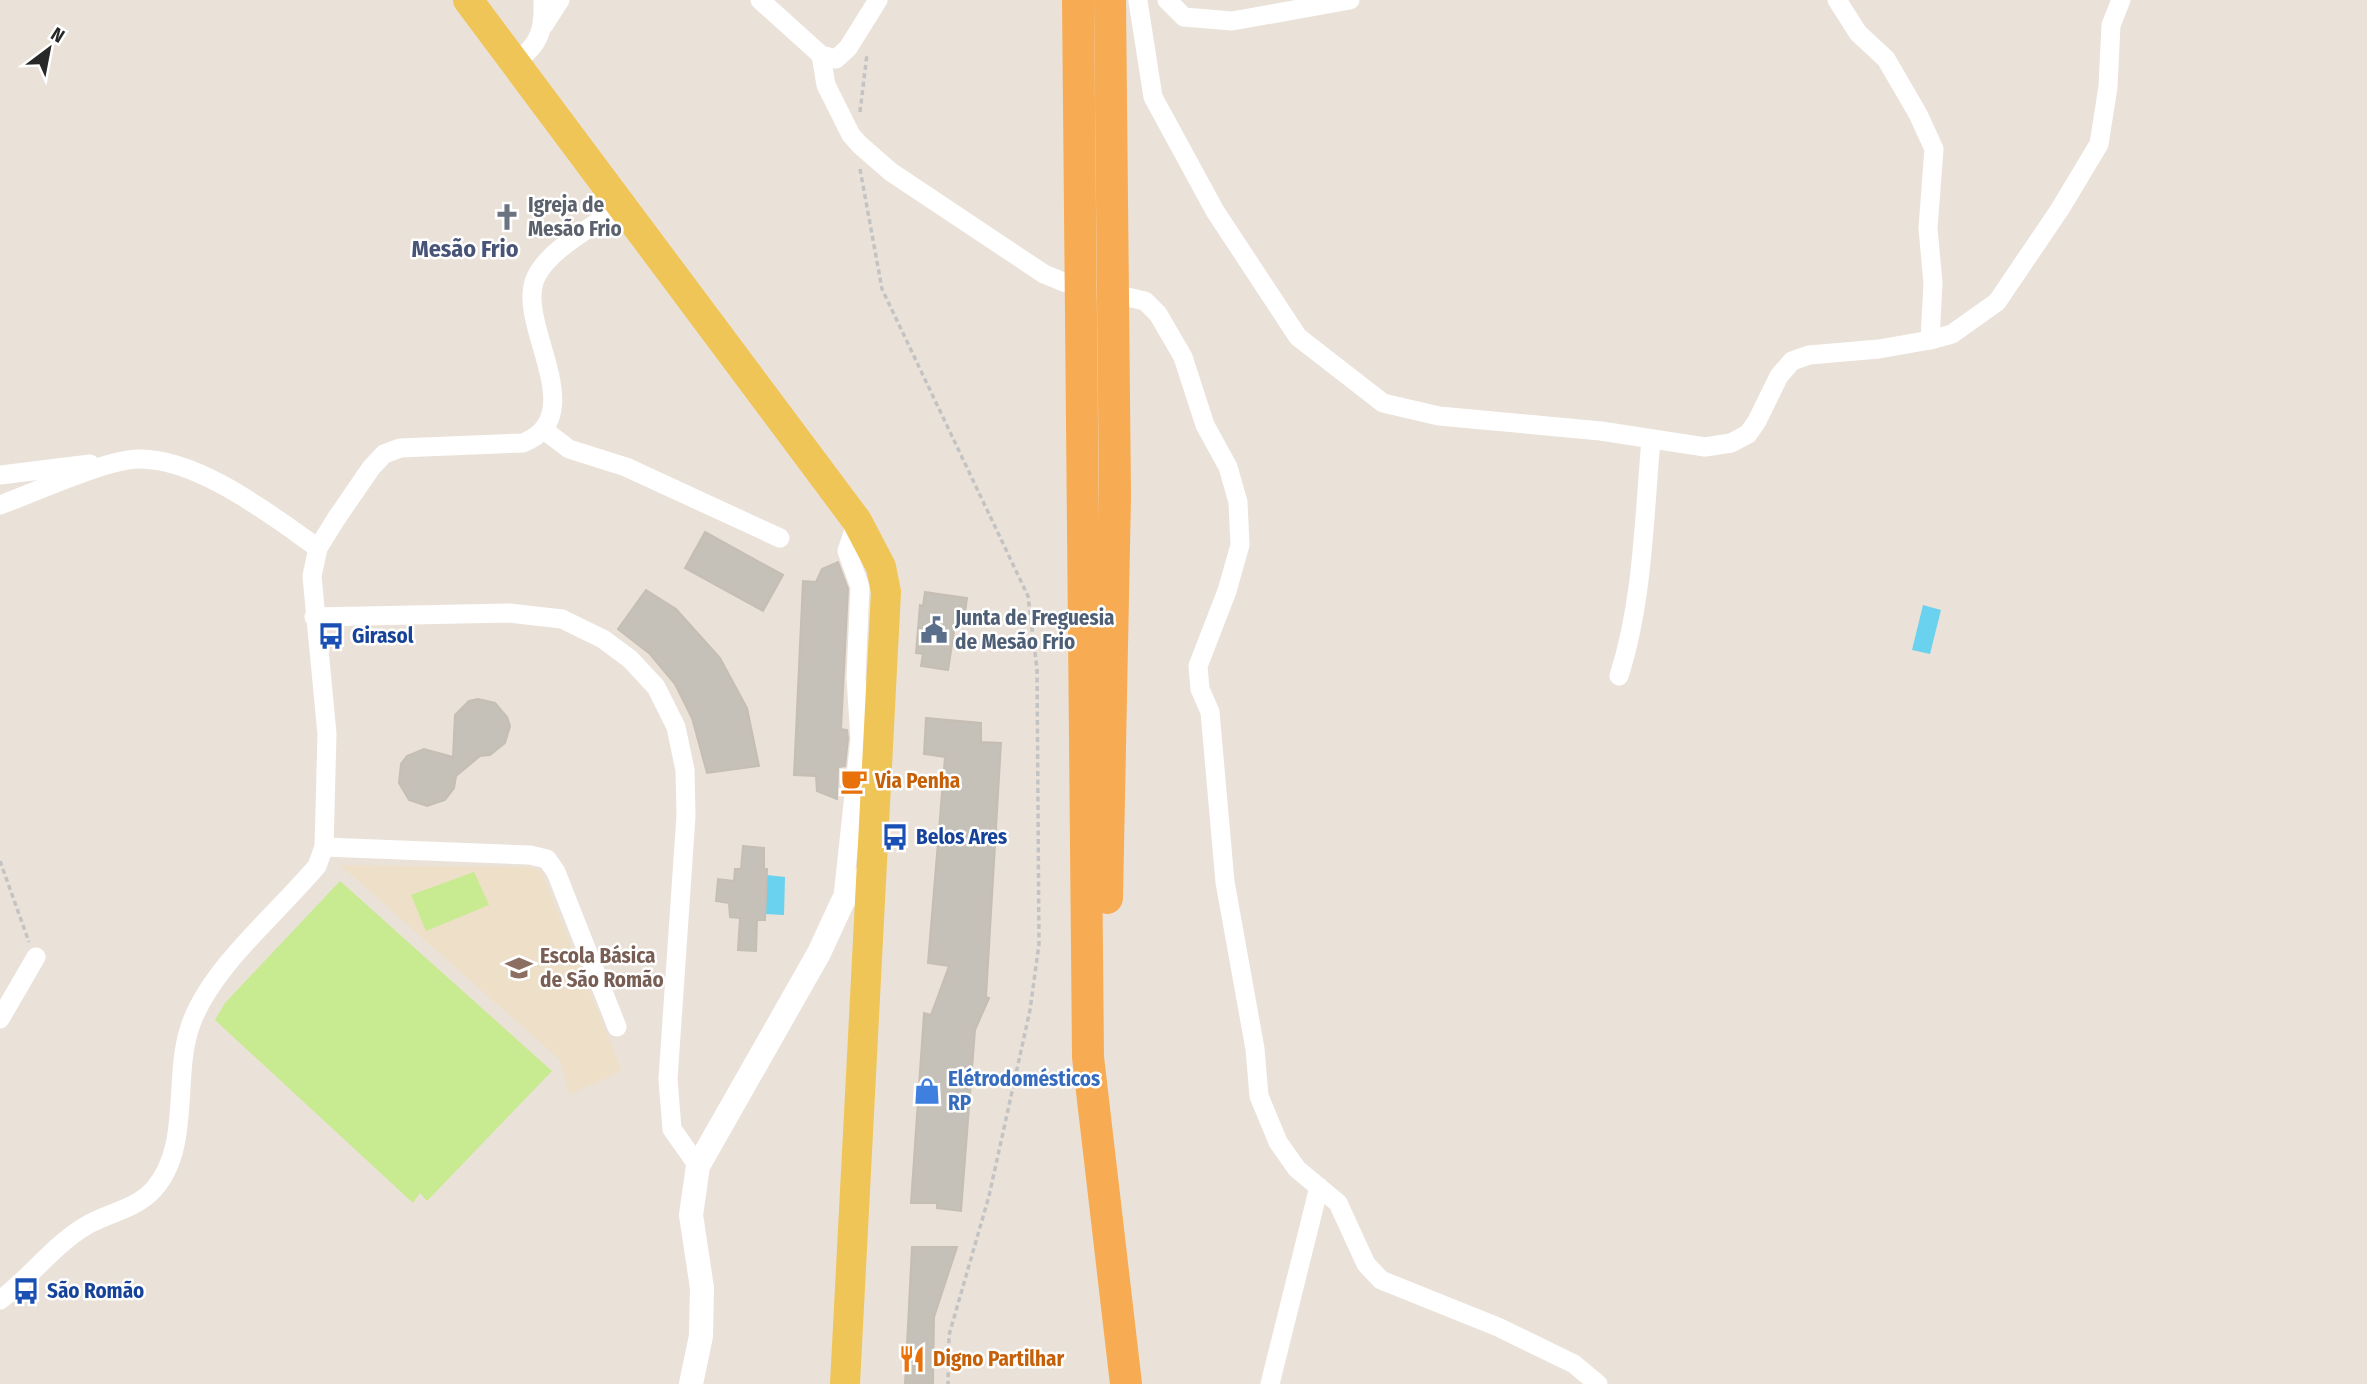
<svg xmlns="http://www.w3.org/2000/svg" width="2367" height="1384" viewBox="0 0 2367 1384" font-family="'Fira Sans Condensed',sans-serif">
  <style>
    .education { fill: #eddfc8 }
    .pitch { fill: #c8ea90 }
    .water { fill: #6ad1ee }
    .building { fill: #c5c0b8; stroke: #c5beb3; stroke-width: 2 }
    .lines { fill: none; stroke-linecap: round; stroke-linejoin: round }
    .path { stroke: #c3c3c3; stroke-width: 3.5; stroke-dasharray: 5 3.5; stroke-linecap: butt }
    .minor { stroke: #fff; stroke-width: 19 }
    .tertiary { stroke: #fff; stroke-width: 24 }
    .primary { stroke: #f0c558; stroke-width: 30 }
    .trunk { stroke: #f7ac54; stroke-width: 32 }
    .labels { text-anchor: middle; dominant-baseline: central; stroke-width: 5; stroke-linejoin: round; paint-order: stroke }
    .worship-label { font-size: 21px; font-weight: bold; fill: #5b616d; stroke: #fff; text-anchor: start }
    .service-label { font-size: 21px; font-weight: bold; fill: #4e5e75; stroke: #fff; text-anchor: start }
    .transit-label { font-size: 21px; font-weight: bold; fill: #164399; stroke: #fff; text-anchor: start }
    .food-label { font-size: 21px; font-weight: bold; fill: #c56008; stroke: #fff; text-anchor: start }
    .education-label { font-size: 21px; font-weight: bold; fill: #785e54; stroke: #fff; text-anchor: start }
    .shop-label { font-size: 21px; font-weight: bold; fill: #366cbe; stroke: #fff; text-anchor: start }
    .quarter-label { font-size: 24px; font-weight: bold; fill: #485378; stroke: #fff }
  </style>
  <rect width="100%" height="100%" fill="#eae2d9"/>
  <polygon class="education" points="340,865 529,867 541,871 622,1071 569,1095 560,1060"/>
  <g class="pitch">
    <polygon points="474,872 489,905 426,931 411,895"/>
    <polygon points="340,881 552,1071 427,1201 420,1193 413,1203 215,1020 225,1003"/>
  </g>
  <g class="water">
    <polygon points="1923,605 1941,610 1930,654 1912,650"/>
    <polygon points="767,875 785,877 784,915 765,914"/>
  </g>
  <g class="building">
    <polygon points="705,532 783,575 763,611 685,568"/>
    <polygon points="838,562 848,589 841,729 847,730 848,739 845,766 838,767 837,799 817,791 816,776 794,775 803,581 816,582 822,569"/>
    <polygon points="646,590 676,609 720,658 747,708 759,766 707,773 692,718 675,684 650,654 618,629"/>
    <polygon points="925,592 967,598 963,626 955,625 948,670 921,666 923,654 916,653 920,605 923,606"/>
    <polygon points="478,699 495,703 507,717 510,726 505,743 490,755 480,756 456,776 454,788 445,800 427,806 409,800 399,783 401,764 407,756 424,749 453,757 455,715 469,701"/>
    <polygon points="926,718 981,723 981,742 1001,743 986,997 989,998 975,1030 961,1211 937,1208 937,1203 911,1203 924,1013 931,1015 949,966 928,963 945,757 924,754"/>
    <polygon points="743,846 764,848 764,869 767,869 765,920 757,920 756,951 738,950 740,918 730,917 729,903 716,901 718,879 734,881 735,869 741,869"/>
    <polygon points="912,1247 957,1247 934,1317 933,1384 905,1384"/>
  </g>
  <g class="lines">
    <g class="path">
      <polyline points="860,112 867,54"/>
      <polyline points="860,169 882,289 1028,596 1037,669 1039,944 1030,1010 989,1196 949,1335 948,1384"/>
      <polyline points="0,861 29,942"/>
    </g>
    <g class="minor">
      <polyline points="760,0 821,55 836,59 848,48 878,0"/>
      <polyline points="1167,0 1184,17 1232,21 1350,0"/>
      <polyline points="1837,0 1858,33 1886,59 1918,114 1934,149 1928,228 1933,283 1930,340"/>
      <polyline points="1138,1 1153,97 1215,211 1298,337 1383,403 1439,416 1601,431 1705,447 1731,443 1748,434 1757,421 1779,376 1792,361 1809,355 1879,349 1930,340 1952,334 1997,302 2060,209 2099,144 2108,87 2111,25 2121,0"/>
      <polyline points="544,25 560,0"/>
      <polyline points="821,55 826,85 851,135 860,145 891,172 1044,274 1066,283 1145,301 1158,314 1183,357 1205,425 1228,467 1238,502 1240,545 1227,591 1198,666 1200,689 1210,712 1225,882 1255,1049 1259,1096 1278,1142 1297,1169 1338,1203 1366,1264 1381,1280 1498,1327 1574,1364 1598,1384"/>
      <path d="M515,62C540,45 544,30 543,0"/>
      <polyline points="544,430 569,449 626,467 780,538"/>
      <polyline points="0,475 90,464"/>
      <path d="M0,505C36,492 102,461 137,459C197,457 271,515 318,548"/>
      <polyline points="314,617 509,613 562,619 603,639 630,659 656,687 676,727 685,770 686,816 668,1079 672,1129 698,1166"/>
      <path d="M1619,676C1643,601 1644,518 1651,440"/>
      <polyline points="324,847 530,855 547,859 556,872 617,1027"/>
      <polyline points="842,906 860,739 856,678 860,587 847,551 857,521"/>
      <polyline points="0,1019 36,957"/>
      <path d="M0,1300C31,1277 55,1243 89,1224C111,1212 136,1209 154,1189C192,1146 172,1075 191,1024C212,966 277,914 317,866L324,847L327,734L312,576L318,548L336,519L371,468L384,454L400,448L523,443C591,416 519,328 534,282C544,251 596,225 622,206"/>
      <polyline points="1270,1384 1319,1187"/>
    </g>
    <polyline class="tertiary" points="691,1384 701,1336 702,1288 691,1215 698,1166 819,953 843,901 874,867"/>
    <polyline class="primary" points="468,0 857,521 881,567 886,592 845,1384"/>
    <g class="trunk">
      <polyline points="1078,0 1088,1057 1126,1384"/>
      <polyline points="1107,898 1115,496 1110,0"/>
    </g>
  </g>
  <defs>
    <symbol id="church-bare" viewBox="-9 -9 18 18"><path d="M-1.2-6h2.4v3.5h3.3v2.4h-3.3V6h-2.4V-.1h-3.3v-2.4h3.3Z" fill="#6b7280" stroke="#fff" stroke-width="2.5" paint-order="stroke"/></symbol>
    <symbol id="civic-bare" viewBox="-9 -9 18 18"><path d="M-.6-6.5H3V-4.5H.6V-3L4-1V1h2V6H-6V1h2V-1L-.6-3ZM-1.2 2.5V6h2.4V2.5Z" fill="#5c6f8a" stroke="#fff" stroke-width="2.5" paint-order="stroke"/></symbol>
    <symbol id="bus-bare" viewBox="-9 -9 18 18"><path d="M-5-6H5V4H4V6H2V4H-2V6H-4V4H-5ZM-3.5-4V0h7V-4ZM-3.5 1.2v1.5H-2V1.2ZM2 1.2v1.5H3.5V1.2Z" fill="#1a4fb4" stroke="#fff" stroke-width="2.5" paint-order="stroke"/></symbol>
    <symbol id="cafe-bare" viewBox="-9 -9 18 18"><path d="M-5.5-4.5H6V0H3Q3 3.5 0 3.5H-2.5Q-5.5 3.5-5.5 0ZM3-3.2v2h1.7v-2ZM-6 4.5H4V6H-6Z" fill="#e8710a" stroke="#fff" stroke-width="2.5" paint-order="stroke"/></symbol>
    <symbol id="school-bare" viewBox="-9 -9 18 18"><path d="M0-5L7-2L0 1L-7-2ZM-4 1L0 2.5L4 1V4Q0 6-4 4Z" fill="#8d6e63" stroke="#fff" stroke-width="2.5" paint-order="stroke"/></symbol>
    <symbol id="shop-bare" viewBox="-9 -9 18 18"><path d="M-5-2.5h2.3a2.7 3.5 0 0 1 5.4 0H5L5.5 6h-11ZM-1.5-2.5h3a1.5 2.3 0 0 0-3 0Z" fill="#3f7fe0" stroke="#fff" stroke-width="2.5" paint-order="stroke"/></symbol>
    <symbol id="restaurant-bare" viewBox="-9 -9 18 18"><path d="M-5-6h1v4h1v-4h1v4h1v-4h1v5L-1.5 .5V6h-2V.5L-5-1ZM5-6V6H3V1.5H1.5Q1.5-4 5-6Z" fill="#e8710a" stroke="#fff" stroke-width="2.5" paint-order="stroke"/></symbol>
  </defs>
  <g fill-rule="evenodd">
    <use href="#church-bare" x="488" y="198" width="38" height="38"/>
    <use href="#civic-bare" x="915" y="611" width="38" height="38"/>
    <use href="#bus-bare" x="312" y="617" width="38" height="38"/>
    <use href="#cafe-bare" x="835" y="762" width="38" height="38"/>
    <use href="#bus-bare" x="876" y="818" width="38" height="38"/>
    <use href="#school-bare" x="500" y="949" width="38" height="38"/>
    <use href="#shop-bare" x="908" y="1072" width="38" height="38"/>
    <use href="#bus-bare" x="7" y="1272" width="38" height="38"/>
    <use href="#restaurant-bare" x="893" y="1340" width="38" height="38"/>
  </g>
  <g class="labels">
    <g class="worship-label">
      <text x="528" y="205">Igreja de<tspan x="528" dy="24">Mesão Frio</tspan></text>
    </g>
    <g class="service-label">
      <text x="955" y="618">Junta de Freguesia<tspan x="955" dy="24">de Mesão Frio</tspan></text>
    </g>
    <g class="transit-label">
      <text x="352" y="636">Girasol</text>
      <text x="916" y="837">Belos Ares</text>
      <text x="47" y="1291">São Romão</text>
    </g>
    <g class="food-label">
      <text x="875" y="781">Via Penha</text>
      <text x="933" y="1359">Digno Partilhar</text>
    </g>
    <g class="education-label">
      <text x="540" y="956">Escola Básica<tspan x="540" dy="24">de São Romão</tspan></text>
    </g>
    <g class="shop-label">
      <text x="948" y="1079">Elétrodomésticos<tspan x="948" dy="24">RP</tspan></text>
    </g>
    <g class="quarter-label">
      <text x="465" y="249">Mesão Frio</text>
    </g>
  </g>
  <g transform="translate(49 49) rotate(32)" stroke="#ffffff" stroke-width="5" paint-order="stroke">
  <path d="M0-5L12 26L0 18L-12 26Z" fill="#282828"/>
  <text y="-10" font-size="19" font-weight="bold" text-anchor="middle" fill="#282828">N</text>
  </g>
</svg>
